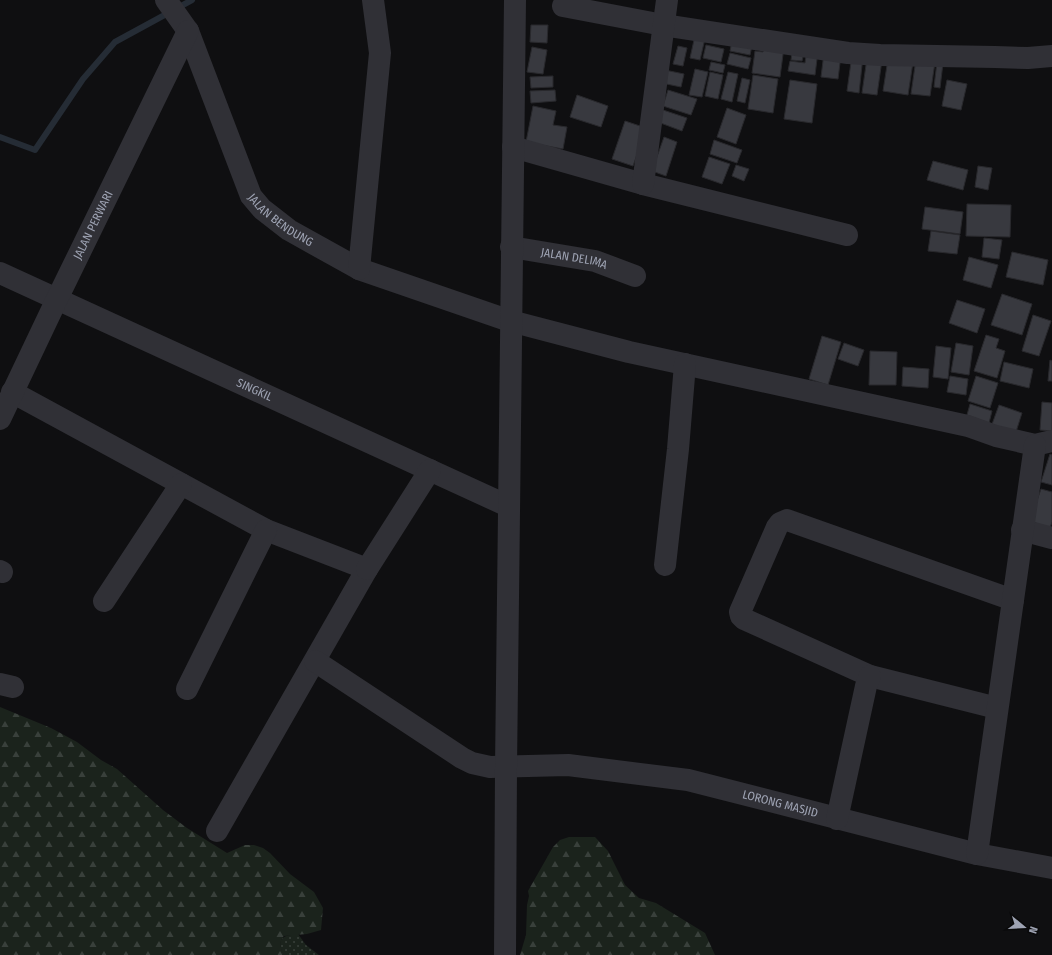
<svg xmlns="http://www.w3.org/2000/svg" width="1052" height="955" viewBox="0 0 1052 955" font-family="'Fira Sans Condensed',sans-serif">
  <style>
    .grass { fill: url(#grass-dots) }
    .forest { fill: url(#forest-firs) }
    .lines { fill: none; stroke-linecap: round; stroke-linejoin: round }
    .stream { stroke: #252c35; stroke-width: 6 }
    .building { fill: #38393f; stroke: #29292d }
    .minor { stroke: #303036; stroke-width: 22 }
    .labels { text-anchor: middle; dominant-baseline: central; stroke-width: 3; stroke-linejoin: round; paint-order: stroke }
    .street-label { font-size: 12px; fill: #9ea3b3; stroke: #0a0a0b }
  </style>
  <defs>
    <pattern id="grass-dots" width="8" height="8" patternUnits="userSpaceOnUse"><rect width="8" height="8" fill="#1b231c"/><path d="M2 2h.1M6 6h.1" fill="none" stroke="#39403b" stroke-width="1.8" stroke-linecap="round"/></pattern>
    <pattern id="forest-firs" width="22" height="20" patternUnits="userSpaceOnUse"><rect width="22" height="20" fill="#1b231c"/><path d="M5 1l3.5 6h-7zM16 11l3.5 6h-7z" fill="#39403b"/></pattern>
  </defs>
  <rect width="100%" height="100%" fill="#0f0f11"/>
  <path class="grass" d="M298,934L306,945L319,955H283C277,938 281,936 298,934Z"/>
  <g class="forest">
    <path d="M0,707L51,728L77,742L101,760L117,769L163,810L187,828L227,853L245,845H254L263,848L270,853L290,874L314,892L323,908L321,930L307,934L284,936C278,943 281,947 283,955H0Z"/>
    <polygon points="569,837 595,837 608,851 625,885 639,898 656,903 705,933 715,955 520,955 526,935 527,905 529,896 528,891 553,847 560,840"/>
  </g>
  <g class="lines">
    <polyline class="stream" points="0,137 35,150 83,79 115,42 192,0"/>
  </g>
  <g class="building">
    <polygon points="531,25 548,25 547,43 530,42"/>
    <polygon points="696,31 706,34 700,60 690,58"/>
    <polygon points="733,37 753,41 750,55 730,51"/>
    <polygon points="765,44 784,47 780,77 752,73 755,51 763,52"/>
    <polygon points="706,45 724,49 721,62 703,58"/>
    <polygon points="678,46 687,48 683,66 673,64"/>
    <polygon points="793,46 805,48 802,61 791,60"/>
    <polygon points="532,47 547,50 543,74 527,72"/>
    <polygon points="807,49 818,51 815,75 788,71 790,61 805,63"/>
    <polygon points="730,53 751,58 748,69 727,64"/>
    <polygon points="824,53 841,55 838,79 821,77"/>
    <polygon points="852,55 863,56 859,93 847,91"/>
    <polygon points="867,58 882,60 877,95 862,93"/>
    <polygon points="888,59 913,62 908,95 883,91"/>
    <polygon points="916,59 935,62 930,96 911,94"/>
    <polygon points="711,62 725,65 723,73 709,70"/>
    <polygon points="937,62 943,63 940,88 934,87"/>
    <polygon points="660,69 684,74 681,87 657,82"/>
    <polygon points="695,69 708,72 702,97 689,95"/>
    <polygon points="710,72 723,75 718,99 705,96"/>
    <polygon points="728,72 738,74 732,102 721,99"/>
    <polygon points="753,75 778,79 773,113 748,109"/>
    <polygon points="553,76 553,87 531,88 530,77"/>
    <polygon points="742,78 750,80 745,103 737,101"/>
    <polygon points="790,80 817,84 812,123 784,119"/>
    <polygon points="947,80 967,84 961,110 942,106"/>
    <polygon points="555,90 556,101 531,103 530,91"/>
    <polygon points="668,90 697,99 691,115 663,106"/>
    <polygon points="577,95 608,106 601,127 570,117"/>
    <polygon points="533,106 556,111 553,125 567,127 563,149 526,142"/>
    <polygon points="727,108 746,115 736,144 717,137"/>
    <polygon points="663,110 687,118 682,131 658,122"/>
    <polygon points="625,121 646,128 633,166 612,159"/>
    <polygon points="664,137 677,142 666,176 652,171"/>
    <polygon points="714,140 742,150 737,163 710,154"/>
    <polygon points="709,157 730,164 722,184 702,177"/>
    <polygon points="933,161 968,170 963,190 927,180"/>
    <polygon points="736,165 749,169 744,181 732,176"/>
    <polygon points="978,166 992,168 988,190 975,187"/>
    <polygon points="967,204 1011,205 1010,237 966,236"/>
    <polygon points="925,207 963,212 960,234 922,229"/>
    <polygon points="931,231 960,235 957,254 928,251"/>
    <polygon points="984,238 1002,240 999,259 982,257"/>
    <polygon points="1012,252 1048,260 1043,285 1006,277"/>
    <polygon points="969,257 998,265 991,288 963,280"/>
    <polygon points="1002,294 1032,304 1022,335 991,325"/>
    <polygon points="957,300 985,309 977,333 949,323"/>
    <polygon points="1033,315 1051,321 1039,356 1022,351"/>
    <polygon points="986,335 999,339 996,348 1005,351 997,378 974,371"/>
    <polygon points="822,336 841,342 828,385 809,379"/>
    <polygon points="844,343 864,350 858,366 838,359"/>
    <polygon points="956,343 973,346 969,375 951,372"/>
    <polygon points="936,346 951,348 948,379 933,377"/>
    <polygon points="870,351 897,352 896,385 869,385"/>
    <polygon points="1050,360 1052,361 1052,381 1048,381"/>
    <polygon points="1004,362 1033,369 1029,388 1000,381"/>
    <polygon points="903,367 929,369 928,388 902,386"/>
    <polygon points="950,376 968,379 966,395 947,392"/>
    <polygon points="976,376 998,383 990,408 968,401"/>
    <polygon points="1042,402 1052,403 1052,431 1040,430"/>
    <polygon points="970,404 992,411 989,423 967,415"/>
    <polygon points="999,405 1022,413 1015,435 991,427"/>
    <polygon points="1050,454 1052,455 1052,485 1041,482"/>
    <polygon points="1041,489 1052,492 1052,522 1050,528 1030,521"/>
  </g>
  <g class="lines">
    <g class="minor">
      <path id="s1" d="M166,0L188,31L251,196L262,209L289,230L359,269L510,321L629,352L968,426L996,436L1035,445L1052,441"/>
      <polyline points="563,6 663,25 848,53 880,55 995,57 1028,58 1052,56"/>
      <polyline points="513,147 643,184 847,235"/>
      <polyline points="643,184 667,0"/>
      <path id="s2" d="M511,247L595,261L635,276"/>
      <polyline points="359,269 380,53 373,0"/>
      <path id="s3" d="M0,273L508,506"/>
      <polyline points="12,392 266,530 367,569 217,831"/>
      <path id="s4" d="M0,419L57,299L188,31"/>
      <polyline points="1022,530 1052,538"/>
      <polyline points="665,565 678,449 685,364"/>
      <polyline points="367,569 430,470"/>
      <polyline points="0,571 2,572"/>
      <polyline points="104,601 181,484"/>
      <path id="s5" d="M315,661L462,758L472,763L490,767L568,765L688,780L977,854L1052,868"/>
      <polyline points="0,684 13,687"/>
      <polyline points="187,689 266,530"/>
      <polyline points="997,708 870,676 744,619 741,616 740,612 777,527 780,523 787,520 1013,600"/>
      <polyline points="837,819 866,686 870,676"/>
      <polyline points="977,854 1035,445"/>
      <polyline points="505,955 506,768 515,0"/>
    </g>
  </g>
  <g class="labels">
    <g class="street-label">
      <text stroke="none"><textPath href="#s1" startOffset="253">JALAN BENDUNG</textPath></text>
      <text stroke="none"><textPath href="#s4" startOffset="215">JALAN PERWARI</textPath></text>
      <text stroke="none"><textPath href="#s2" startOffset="64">JALAN DELIMA</textPath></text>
      <text stroke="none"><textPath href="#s3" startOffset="280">SINGKIL</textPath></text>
      <text stroke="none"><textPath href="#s5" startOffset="500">LORONG MASJID</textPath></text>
    </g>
  </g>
  <g transform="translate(1024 927) rotate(108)" stroke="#0a0a0b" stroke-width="3" paint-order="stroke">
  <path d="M0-3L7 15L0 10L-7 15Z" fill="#9ea3b3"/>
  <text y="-6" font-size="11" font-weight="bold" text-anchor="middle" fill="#9ea3b3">N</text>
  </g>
</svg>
